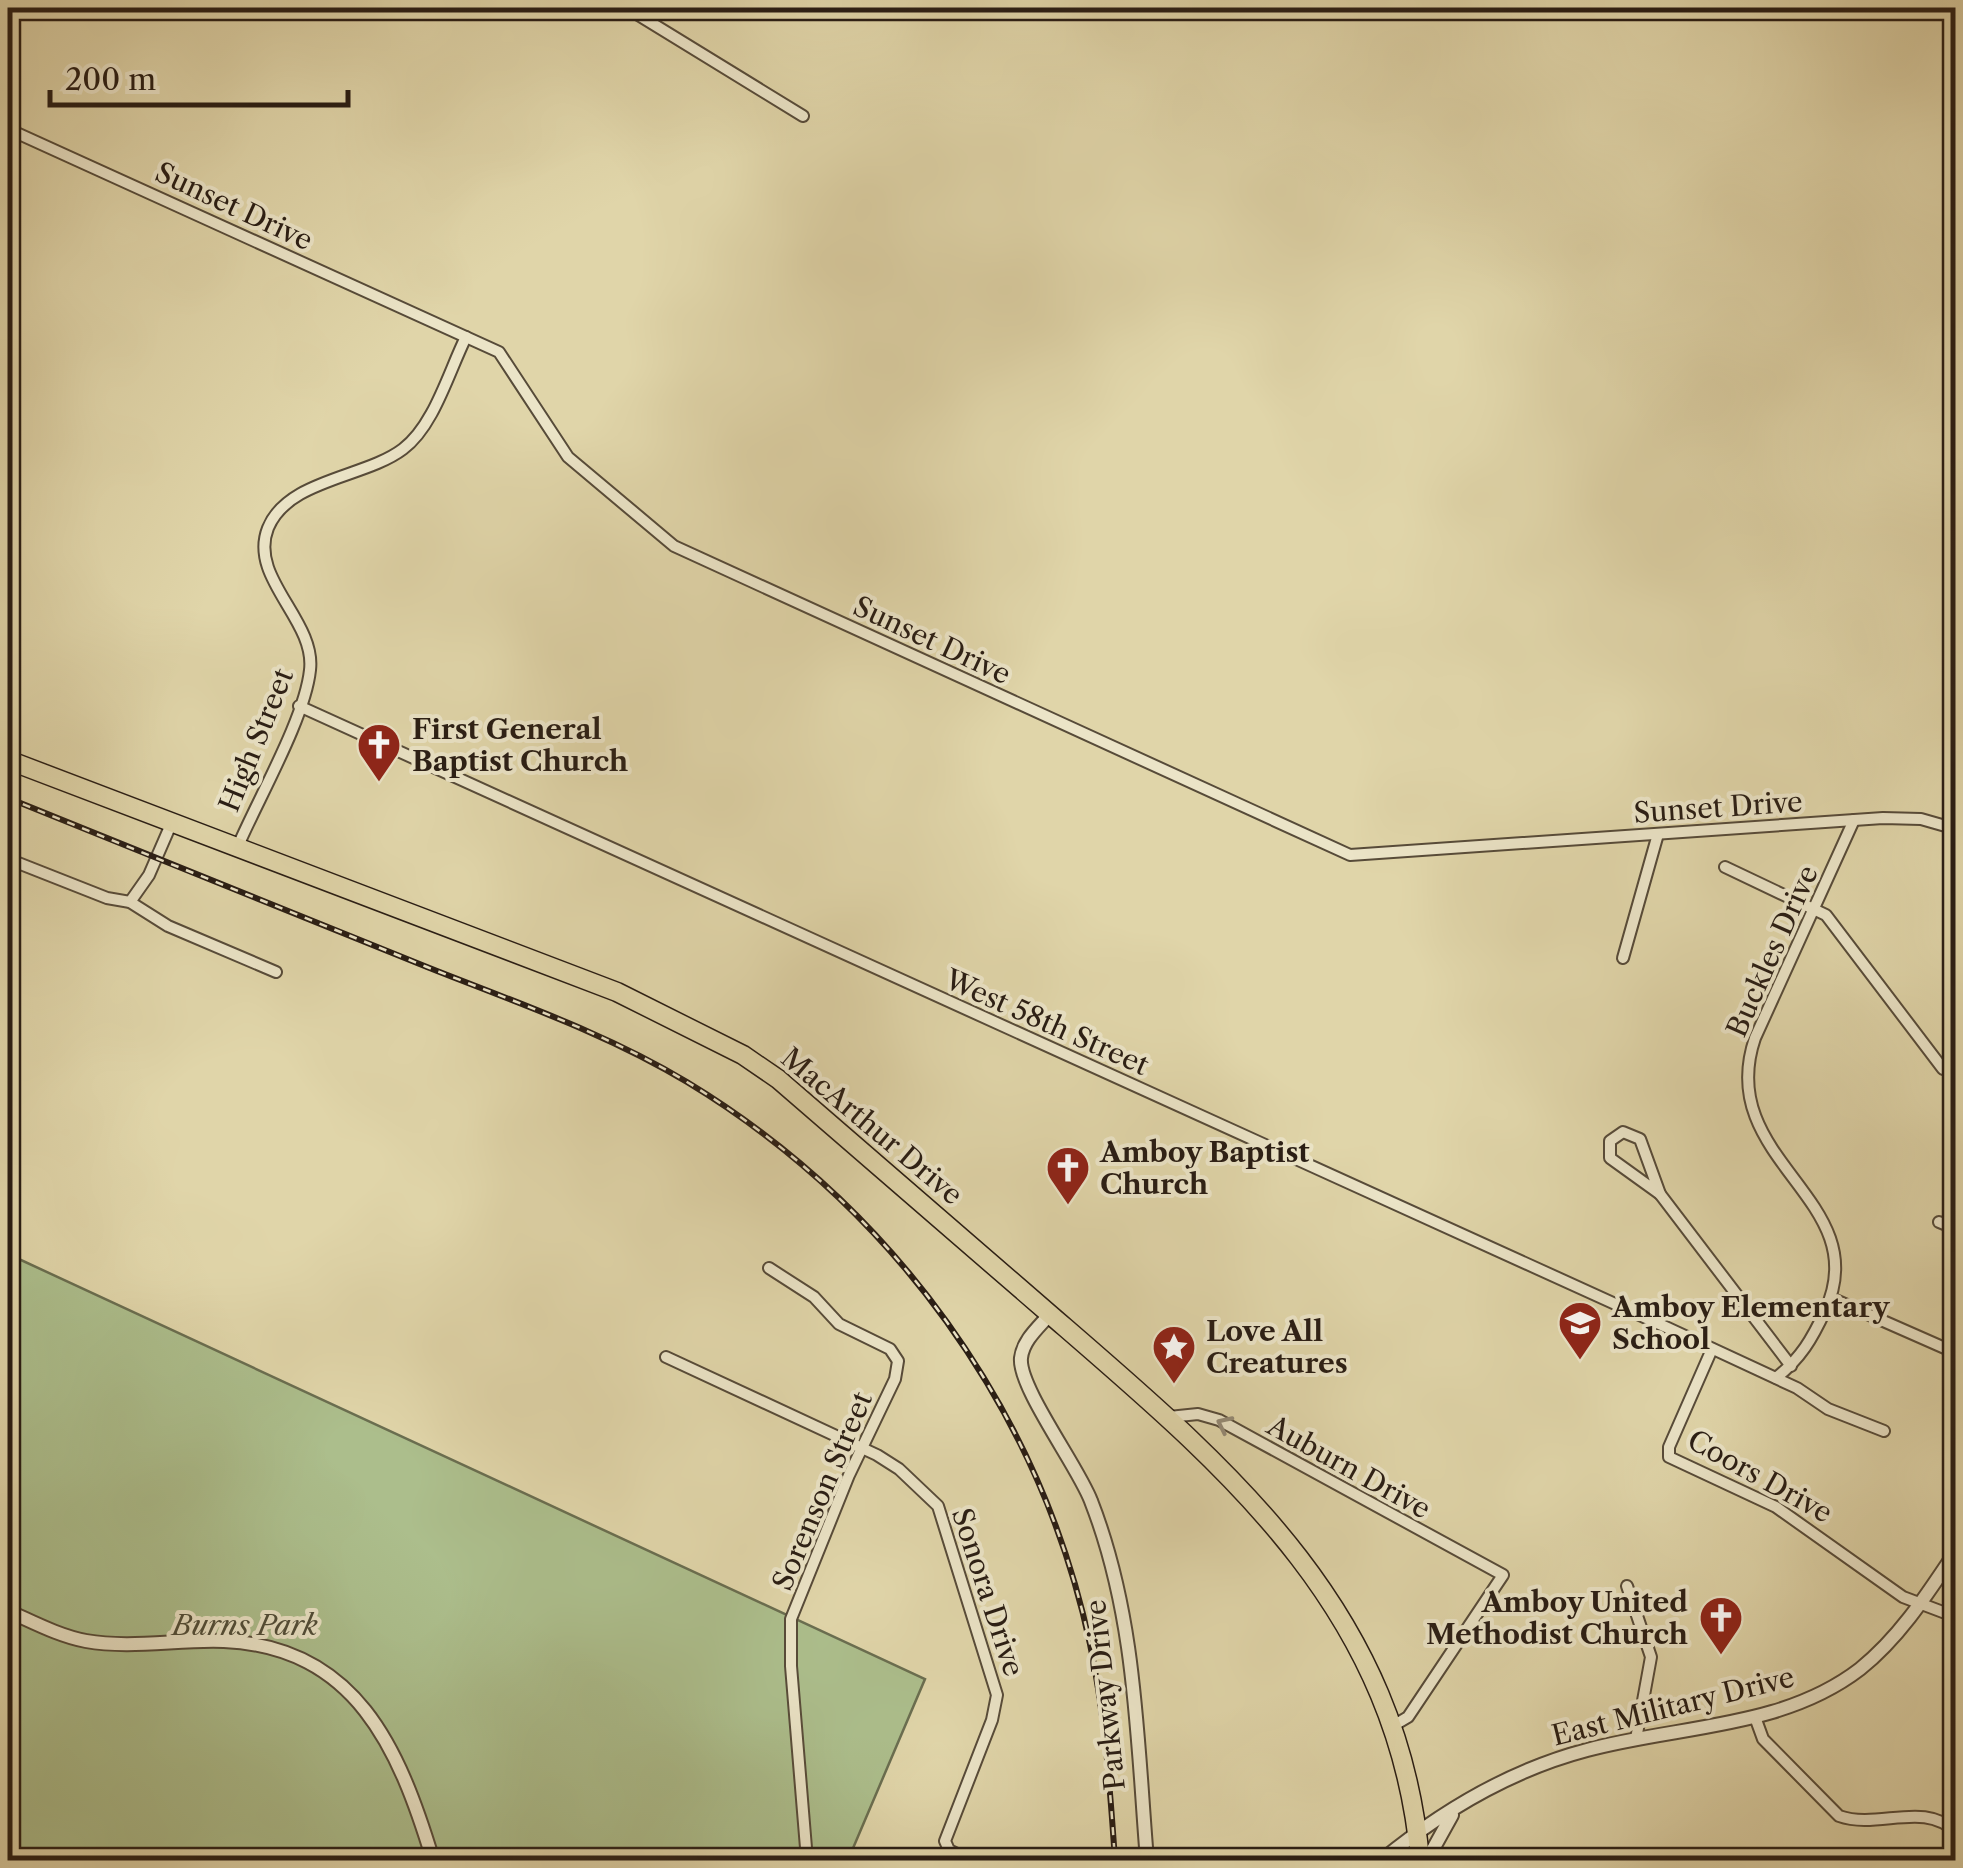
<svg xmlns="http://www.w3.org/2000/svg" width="1963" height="1868" viewBox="0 0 1963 1868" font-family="'Libre Caslon Text',serif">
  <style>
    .green { fill: #acbe8c; stroke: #6a6e50; stroke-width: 2.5 }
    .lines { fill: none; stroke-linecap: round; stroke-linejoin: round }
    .minor-casing { stroke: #574b39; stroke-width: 14 }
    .tertiary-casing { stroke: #574b39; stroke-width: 16 }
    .primary-casing { stroke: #291d14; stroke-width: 21 }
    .minor { stroke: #ebe4c7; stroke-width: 10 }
    .tertiary { stroke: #ebe4c7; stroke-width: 12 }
    .primary { stroke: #e0d5a9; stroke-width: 18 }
    .rail-casing { stroke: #291d14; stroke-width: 6 }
    .rail { stroke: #ebe4c7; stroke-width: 2.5; stroke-dasharray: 8; stroke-linecap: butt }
    .oneway { stroke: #948a76 }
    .labels { text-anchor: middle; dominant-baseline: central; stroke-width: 8; stroke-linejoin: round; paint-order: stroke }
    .street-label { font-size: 28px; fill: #291d14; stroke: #ebe4c7 }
    .poi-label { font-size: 28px; font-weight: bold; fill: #291d14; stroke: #ebe4c7; text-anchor: start }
    .park-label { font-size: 28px; font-style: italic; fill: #504d38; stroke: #ebe4c7 }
  </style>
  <rect width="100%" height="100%" fill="#e0d5a9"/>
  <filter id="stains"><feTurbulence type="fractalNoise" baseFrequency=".002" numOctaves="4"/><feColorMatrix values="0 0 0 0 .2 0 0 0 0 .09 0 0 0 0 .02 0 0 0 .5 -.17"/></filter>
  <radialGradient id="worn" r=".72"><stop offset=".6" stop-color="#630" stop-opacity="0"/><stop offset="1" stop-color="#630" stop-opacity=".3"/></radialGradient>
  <polygon class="green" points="8,1254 925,1679 848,1860 8,1860"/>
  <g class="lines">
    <defs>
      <g id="minor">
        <polyline points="627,8 803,116"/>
        <polyline points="8,129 499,352 568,457 674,546 1350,855 1883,818 1921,819 1956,829"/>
        <polyline points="299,706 1668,1328 1797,1388 1828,1409 1884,1431"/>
        <path d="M238,846C258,799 305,718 310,670C316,620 248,578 268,528C288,479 365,478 403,449C434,426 449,371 466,337"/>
        <polyline points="8,859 107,898 130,902 168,926 276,972"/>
        <polyline points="1725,867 1826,915 1943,1069"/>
        <polyline points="130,902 149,875 172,822"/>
        <polyline points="1623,958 1658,834"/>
        <polygon points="1623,1132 1640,1139 1660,1194 1610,1158 1610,1141"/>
        <polyline points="1660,1194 1791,1366"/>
        <polyline points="1939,1222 1956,1229"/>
        <polyline points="769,1268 814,1297 839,1324 890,1349 898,1361 895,1379 849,1475 791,1619 791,1666 807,1860"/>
        <polyline points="1831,1298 1956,1353"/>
        <polyline points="1712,1349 1669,1447 1669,1457 1776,1507 1903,1597 1956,1617"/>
        <polyline points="666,1357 877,1455 899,1469 938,1506 997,1695 992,1720 945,1841 949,1850 969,1860"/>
        <path d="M1776,1378C1801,1358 1812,1339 1825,1311C1877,1199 1713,1161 1755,1038L1854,820"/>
        <polyline points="1169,1417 1198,1414 1219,1420 1503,1575 1408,1717 1391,1727"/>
        <polyline points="1627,1586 1651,1657 1636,1739"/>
        <path d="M1755,1717L1763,1739L1839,1816C1879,1830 1923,1800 1956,1832"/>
      </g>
      <g id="tertiary">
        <path d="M1050,1314C1039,1327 1023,1340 1021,1358C1018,1387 1079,1468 1091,1501C1136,1616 1137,1739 1147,1860"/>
        <path d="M8,1611C33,1622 59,1636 86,1641C131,1649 179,1639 224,1641C356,1647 399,1748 433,1860"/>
        <path d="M1382,1860C1442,1811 1511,1770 1587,1750C1679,1725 1782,1729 1860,1669C1900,1637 1928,1593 1956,1551"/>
        <polyline points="1427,1860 1452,1815"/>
      </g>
      <path id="primary" d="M8,760L617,992L743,1055L778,1079C870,1158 961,1238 1053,1317C1230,1470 1398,1610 1420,1860"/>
    </defs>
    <use href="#minor" class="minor-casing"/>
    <use href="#tertiary" class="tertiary-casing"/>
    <use href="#primary" class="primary-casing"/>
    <use href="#minor" class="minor"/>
    <use href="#tertiary" class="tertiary"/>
    <use href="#primary" class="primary"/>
    <defs>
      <path id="rail" d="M8,798C147,855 287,910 427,967C515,1002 606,1033 687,1082C892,1206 1040,1410 1090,1644C1105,1716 1110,1788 1115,1860"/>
    </defs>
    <use href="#rail" class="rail-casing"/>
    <use href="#rail" class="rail"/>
  </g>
  <defs><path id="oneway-chevron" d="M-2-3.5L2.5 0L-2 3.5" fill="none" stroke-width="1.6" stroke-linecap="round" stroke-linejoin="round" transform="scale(2.5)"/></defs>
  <use class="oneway" href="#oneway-chevron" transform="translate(1224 1424) rotate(-154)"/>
  <defs>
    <symbol id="church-pin" viewBox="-11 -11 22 30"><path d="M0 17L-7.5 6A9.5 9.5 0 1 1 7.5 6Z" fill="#8f2418" stroke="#ebe4c7"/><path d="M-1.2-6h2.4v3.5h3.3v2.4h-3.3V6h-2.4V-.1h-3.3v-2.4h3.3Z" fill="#fff"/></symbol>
    <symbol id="school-pin" viewBox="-11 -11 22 30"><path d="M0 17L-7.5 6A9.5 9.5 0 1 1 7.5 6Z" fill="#8f2418" stroke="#ebe4c7"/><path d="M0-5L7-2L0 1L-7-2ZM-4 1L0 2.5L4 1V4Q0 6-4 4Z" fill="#fff"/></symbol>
    <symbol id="sight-pin" viewBox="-11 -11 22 30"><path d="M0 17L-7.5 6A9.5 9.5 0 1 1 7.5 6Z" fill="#8f2418" stroke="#ebe4c7"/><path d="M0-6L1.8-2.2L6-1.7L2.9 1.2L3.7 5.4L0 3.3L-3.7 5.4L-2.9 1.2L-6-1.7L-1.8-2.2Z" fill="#fff"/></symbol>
  </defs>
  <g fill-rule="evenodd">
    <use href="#church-pin" x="354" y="720" width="50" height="68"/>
    <use href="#church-pin" x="1043" y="1143" width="50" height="68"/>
    <use href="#school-pin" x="1555" y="1298" width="50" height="68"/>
    <use href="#sight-pin" x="1149" y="1322" width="50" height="68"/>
    <use href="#church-pin" x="1696" y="1593" width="50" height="68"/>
  </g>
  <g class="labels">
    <g class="street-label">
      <text transform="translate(234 206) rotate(25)">Sunset Drive</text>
      <text transform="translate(932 640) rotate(25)">Sunset Drive</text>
      <text transform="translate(256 740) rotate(-68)">High Street</text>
      <text transform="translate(1718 807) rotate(-4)">Sunset Drive</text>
      <text transform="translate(1772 951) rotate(-66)">Buckles Drive</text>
      <text transform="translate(1047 1022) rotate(24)">West 58th Street</text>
      <text transform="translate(872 1126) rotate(40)">MacArthur Drive</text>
      <text transform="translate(1349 1467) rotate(29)">Auburn Drive</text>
      <text transform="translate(1760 1476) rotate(29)">Coors Drive</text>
      <text transform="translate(822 1491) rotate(-67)">Sorenson Street</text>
      <text transform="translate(988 1592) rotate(72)">Sonora Drive</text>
      <text transform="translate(1105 1695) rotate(-96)">Parkway Drive</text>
      <text transform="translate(1673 1706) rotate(-14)">East Military Drive</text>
    </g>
    <g class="poi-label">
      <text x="412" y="729">First General<tspan x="412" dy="32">Baptist Church</tspan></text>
      <text x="1100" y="1152">Amboy Baptist<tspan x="1100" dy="32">Church</tspan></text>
      <text x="1612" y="1307">Amboy Elementary<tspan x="1612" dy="32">School</tspan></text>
      <text x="1206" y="1331">Love All<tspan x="1206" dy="32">Creatures</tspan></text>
      <text x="1688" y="1602" text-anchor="end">Amboy United<tspan x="1688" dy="32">Methodist Church</tspan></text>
    </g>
    <g class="park-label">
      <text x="245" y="1625">Burns Park</text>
    </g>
  </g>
  <rect width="1963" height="1868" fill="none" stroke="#e0d5a9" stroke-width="40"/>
  <rect x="10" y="10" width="1943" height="1848" fill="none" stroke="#291d14" stroke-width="5"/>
  <rect x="20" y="20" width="1923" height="1828" fill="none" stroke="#291d14" stroke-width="2.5"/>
  <path d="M50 90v15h298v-15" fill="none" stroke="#291d14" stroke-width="5"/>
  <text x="65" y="90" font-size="30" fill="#291d14" stroke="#ebe4c7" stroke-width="8" paint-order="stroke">200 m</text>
  <rect width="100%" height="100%" filter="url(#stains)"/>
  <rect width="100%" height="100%" fill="url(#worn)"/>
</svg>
